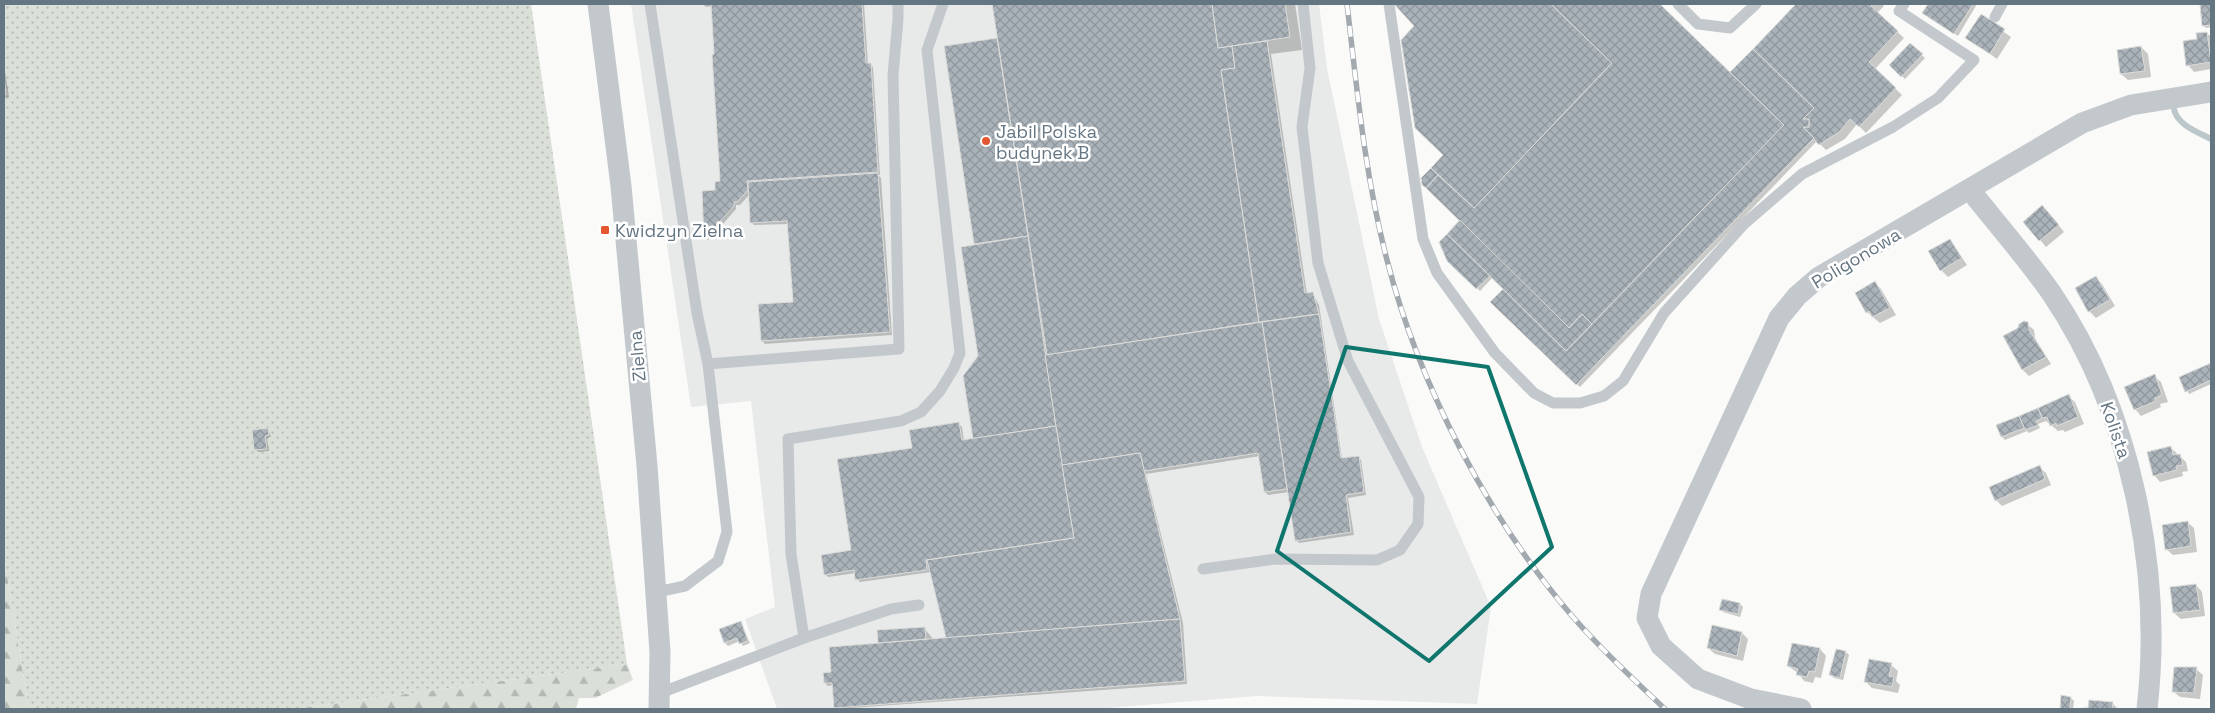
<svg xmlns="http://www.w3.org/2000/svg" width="2215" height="713" viewBox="0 0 2215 713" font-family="'Space Grotesk',sans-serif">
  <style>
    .built { fill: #e8e9e9 }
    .forest { fill: url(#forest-firs) }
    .garden { fill: url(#garden-dots) }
    .shadow { fill: #0003 }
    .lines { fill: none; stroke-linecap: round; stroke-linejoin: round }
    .stream { stroke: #bbc7cb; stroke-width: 6 }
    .building { fill: url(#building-cross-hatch); stroke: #dcdcda }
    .service { stroke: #c3c8cc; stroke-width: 11 }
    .minor { stroke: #c3c8cc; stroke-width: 21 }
    .rail-casing { stroke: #a2aab0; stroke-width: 5.5 }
    .rail { stroke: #fff; stroke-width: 4; stroke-dasharray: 11; stroke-linecap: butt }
    .marked { fill: none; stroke: #0f766e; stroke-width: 4; stroke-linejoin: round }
    .poi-dot { fill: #e4572e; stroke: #fff; stroke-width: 2 }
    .labels { text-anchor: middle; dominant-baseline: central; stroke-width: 5; stroke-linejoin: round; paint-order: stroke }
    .poi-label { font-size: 18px; fill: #657683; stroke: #fff; text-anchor: start }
    .street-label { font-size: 18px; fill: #657683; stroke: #fff }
  </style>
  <defs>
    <pattern id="forest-firs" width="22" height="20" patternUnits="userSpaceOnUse" patternTransform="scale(1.25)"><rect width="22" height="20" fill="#dadfd7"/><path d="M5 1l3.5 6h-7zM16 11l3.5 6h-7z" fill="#b4b9b4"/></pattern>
    <pattern id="garden-dots" width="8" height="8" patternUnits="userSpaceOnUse" patternTransform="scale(1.25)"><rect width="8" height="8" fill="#dadfd7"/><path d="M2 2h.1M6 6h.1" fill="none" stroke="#b4b9b4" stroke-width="1.8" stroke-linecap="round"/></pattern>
    <pattern id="building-cross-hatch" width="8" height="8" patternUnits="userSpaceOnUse" patternTransform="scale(1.25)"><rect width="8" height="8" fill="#aab3b9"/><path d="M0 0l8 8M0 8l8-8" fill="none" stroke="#8e969c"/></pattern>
  </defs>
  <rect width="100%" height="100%" fill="#fafaf8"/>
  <polygon class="built" points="631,4 1319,4 1327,68 1379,319 1422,447 1491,607 1477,704 1257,696 1095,709 777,709 745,619 775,607 751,401 691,407"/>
  <g class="forest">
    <polygon points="4,556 29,709 4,709"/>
    <polygon points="627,664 633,680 595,698 579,698 576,709 295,709"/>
  </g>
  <polygon class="garden" points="4,4 531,4 627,664 295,709 29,709 4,556"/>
  <g class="shadow">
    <polygon points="703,4 864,4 868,64 873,67 880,175 878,175 881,178 892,335 765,344 762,341 794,303 788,224 754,225 751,222 750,194 740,205 736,205 736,209 723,224 719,224 719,228 708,240 706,238 703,192 717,191 722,183 713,6 706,7"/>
    <polygon points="994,4 1295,4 1302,50 1271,54 1307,294 1312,293 1319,305 1342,459 1358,457 1361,460 1366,495 1348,498 1354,535 1299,543 1296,540 1289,492 1268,495 1265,492 1260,456 1146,474 1183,623 1187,684 837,709 833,685 828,686 825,683 832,673 881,644 880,642 924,628 934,640 947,639 931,572 860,582 857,579 856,573 828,577 825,574 852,551 913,449 959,424 962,427 964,441 974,440 980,356 975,245 946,47 997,39 1000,43"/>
    <polygon points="1395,4 1658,4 1730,73 1798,4 1882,4 1884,6 1877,13 1904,38 1875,69 1902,95 1866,133 1857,124 1845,139 1826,150 1817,141 1580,387 1492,302 1505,289 1493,277 1480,291 1448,260 1461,220 1422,178 1445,155 1416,26"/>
    <polygon points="1929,4 1977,4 1958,36 1923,13"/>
    <polygon points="2201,4 2211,4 2211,27 2206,28 2203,25"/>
    <polygon points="1981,16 2011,37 1997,59 1967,38"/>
    <polygon points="2207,33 2211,37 2211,69 2194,72 2188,65"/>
    <polygon points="1910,45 1925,58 1905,79 1891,65"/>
    <polygon points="2141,47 2148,54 2151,77 2128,80 2121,74"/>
    <polygon points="4,65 9,97 4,98"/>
    <polygon points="2049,213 2064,232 2046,247 2025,222"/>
    <polygon points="1950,240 1967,265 1948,277 1941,270"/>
    <polygon points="2096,278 2102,284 2115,306 2096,318 2089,311"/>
    <polygon points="1875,283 1881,289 1896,315 1880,323 1867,312"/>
    <polygon points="2027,324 2034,330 2035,338 2051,364 2029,376 2023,370"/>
    <polygon points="2211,364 2211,384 2189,394 2180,378"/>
    <polygon points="2154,376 2161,382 2168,402 2160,404 2161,407 2141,416 2135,409"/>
    <polygon points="2068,396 2075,402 2084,424 2065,432 2063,430 2058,431 2046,421 2038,424 2040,428 2029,433 2027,431 2005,440 2002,437 1997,426"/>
    <polygon points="268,429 271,437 267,438 269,451 258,452 255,449"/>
    <polygon points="2171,448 2186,462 2188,471 2182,472 2183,476 2160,482 2154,475"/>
    <polygon points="2039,467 2046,473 2051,485 2002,506 1996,500"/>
    <polygon points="2187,522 2194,528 2197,552 2173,555 2166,549"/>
    <polygon points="2196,585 2202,592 2205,616 2181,619 2174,613 2172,588"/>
    <polygon points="1740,604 1743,607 1740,617 1723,612 1720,609"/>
    <polygon points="741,623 750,643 743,646 740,641 728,646 725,643"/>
    <polygon points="1713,626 1742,633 1748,639 1743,661 1715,654 1708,648"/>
    <polygon points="1820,649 1826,656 1821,678 1815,677 1813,683 1804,681 1798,673 1788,666"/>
    <polygon points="1837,651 1846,652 1849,655 1843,680 1834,678 1831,675"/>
    <polygon points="1891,665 1898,671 1896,681 1900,685 1898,693 1872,688 1866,682"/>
    <polygon points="2196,669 2203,675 2200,699 2180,697 2173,691"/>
    <polygon points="2062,697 2071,698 2074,701 2073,709 2062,709"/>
    <polygon points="2090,701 2112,703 2118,709 2089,709"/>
  </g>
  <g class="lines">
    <path class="stream" d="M2174,109C2177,125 2198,132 2211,139"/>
  </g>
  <g class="building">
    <polygon points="711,4 862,4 866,63 871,63 878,172 747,181 748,190 737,202 734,202 734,206 720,221 717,222 717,225 704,239 702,191 715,190 715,182 720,181 712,55 714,54"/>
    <polygon points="992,4 1212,4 1218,48 1232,46 1235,68 1221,70 1259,322 1047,355"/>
    <polygon points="1212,4 1285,4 1290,37 1218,48"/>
    <polygon points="1394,4 1551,4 1612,63 1474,208 1431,168 1443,155 1415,128 1401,40 1414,26"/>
    <polygon points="1551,4 1660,4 1784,125 1592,324 1582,314 1569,328 1426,188 1438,175 1474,208 1612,63"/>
    <polygon points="1796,4 1873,4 1871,6 1898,31 1869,62 1896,88 1859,127 1850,119 1839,132 1819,145 1803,127 1809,127 1809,119 1803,119 1814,108 1753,49"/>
    <polygon points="1928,4 1973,4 1954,34 1922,13"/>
    <polygon points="2200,4 2211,4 2211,25 2202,26"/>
    <polygon points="1981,14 2005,29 1990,54 1965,38"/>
    <polygon points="2207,32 2211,62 2186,66 2183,41 2197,39 2196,33"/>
    <polygon points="997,38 1028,236 974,244 944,46"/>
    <polygon points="1267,41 1305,293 1313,292 1319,314 1259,322 1221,70 1235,68 1232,46"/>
    <polygon points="1910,43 1923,54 1901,77 1889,65"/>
    <polygon points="2141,46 2145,71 2120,74 2117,50"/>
    <polygon points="1753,49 1814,108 1803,119 1809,119 1809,127 1803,127 1814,138 1576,385 1490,302 1503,289 1566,351 1784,125 1730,72"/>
    <polygon points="4,77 6,95 4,95"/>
    <polygon points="1431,168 1438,175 1426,188 1422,185 1421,178"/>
    <polygon points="878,173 890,332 761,341 758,304 793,302 787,221 750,223 748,182"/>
    <polygon points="2042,205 2059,225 2039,241 2023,222"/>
    <polygon points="1460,220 1569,328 1582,314 1592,324 1566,351 1447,234"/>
    <polygon points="1447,234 1490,276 1476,289 1447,261 1439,242"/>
    <polygon points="1028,236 1056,426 973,439 963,376 978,356 961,247"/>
    <polygon points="1950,239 1962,258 1940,271 1928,251"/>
    <polygon points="2096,276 2110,300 2088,312 2075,288"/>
    <polygon points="1875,281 1890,308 1872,317 1869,311 1866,313 1855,293"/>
    <polygon points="1319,314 1341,458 1359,456 1364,492 1346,495 1351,532 1295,541 1262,322"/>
    <polygon points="2024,321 2028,322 2029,330 2046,357 2022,370 2003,336 2018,328 2019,324"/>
    <polygon points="1262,322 1287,489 1264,492 1258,453 1144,471 1140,453 1062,465 1045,355"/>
    <polygon points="2211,363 2211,380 2185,392 2179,377"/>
    <polygon points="2155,374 2162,395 2155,398 2156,401 2134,410 2124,387"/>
    <polygon points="2069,394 2078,417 2057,426 2056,423 2050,426 2047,417 2042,418 2038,408"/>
    <polygon points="2038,408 2042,418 2036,421 2038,425 2025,430 2019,416"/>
    <polygon points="2019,416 2024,428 2001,437 1996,425"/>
    <polygon points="959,422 962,440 1056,426 1074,538 926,560 927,570 855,580 854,570 824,575 821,555 851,550 837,459 912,448 909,430"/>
    <polygon points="268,428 269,435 265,436 267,449 254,450 252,430"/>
    <polygon points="2171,446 2173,455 2180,454 2183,465 2176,466 2177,470 2153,476 2147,452"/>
    <polygon points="1140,453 1180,619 946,638 927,560 1074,538 1062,465"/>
    <polygon points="2040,465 2045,479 1995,501 1989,487"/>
    <polygon points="2188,521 2191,546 2165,550 2162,525"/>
    <polygon points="2196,584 2200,610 2173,613 2170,587"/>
    <polygon points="1722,599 1740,603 1738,614 1719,610"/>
    <polygon points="1180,619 1185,681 834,708 832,683 824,683 823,673 831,672 829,647"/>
    <polygon points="741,621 748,641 739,644 737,638 724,643 719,629"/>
    <polygon points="1712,625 1742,632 1737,656 1707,648"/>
    <polygon points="925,627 926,639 878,643 877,630"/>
    <polygon points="1792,643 1820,648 1815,672 1809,671 1807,677 1796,675 1798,669 1787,666"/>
    <polygon points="1836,649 1846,651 1840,678 1829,675"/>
    <polygon points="1869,659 1892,663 1889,676 1894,677 1892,687 1864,682"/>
    <polygon points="2174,667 2197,667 2194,693 2172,692"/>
    <polygon points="2061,695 2071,697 2070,709 2060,709"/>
    <polygon points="2089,700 2113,702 2112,709 2082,709 2083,708 2088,708"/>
  </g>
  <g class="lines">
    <g class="service">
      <polyline points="650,4 697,313 708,364"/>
      <polyline points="1389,4 1423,239 1437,273 1495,353 1534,393 1553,403 1580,403 1604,396 1623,381 1664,313 1744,224 1802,174 1893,127 1938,98 1974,60 1899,11 1904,4"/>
      <polyline points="1678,4 1698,24 1730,28 1756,4"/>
      <polyline points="1995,17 2002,4"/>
      <polyline points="1203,569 1276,559 1377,560 1400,550 1418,524 1419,497 1348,361 1318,263 1302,127 1310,68 1303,4"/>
      <polyline points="657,592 685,586 718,561 727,532 708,364 899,349 893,75 898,19 898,4"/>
      <polyline points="804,638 891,609 919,605"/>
      <polyline points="660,693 804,638 791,554 788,439 901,421 921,412 940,391 954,368 960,353 927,50 943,4"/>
    </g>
    <g class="minor">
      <polyline points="598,4 621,186 647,466 660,652 659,709"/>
      <path d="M1970,190C1997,224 2027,258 2052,294C2131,411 2163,570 2147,709"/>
      <polyline points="1801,709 1751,699 1698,679 1661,646 1647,618 1651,594 1779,318 1797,296 1819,277 2082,123 2131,105 2211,92"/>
    </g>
    <defs>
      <path id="rail" d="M1347,4C1357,90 1365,176 1387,260C1419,385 1488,518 1572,616C1601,649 1633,679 1665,709"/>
    </defs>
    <use href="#rail" class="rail-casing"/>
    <use href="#rail" class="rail"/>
  </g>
  <path class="marked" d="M1346,347L1488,367L1552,547L1429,661L1277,551Z"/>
  <g class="poi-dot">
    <circle cx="986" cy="141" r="5"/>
    <rect x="600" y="225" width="10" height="10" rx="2.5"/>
  </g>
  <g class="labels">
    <g class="poi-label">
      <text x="996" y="131">Jabil Polska<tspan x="996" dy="21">budynek B</tspan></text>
      <text x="615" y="230">Kwidzyn Zielna</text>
    </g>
    <g class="street-label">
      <text transform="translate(1856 258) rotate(-31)">Poligonowa</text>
      <text transform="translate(637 356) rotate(-95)">Zielna</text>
      <text transform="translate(2116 430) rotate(71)">Kolista</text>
    </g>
  </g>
  <rect width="2215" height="713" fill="none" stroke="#657683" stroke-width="10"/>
</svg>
